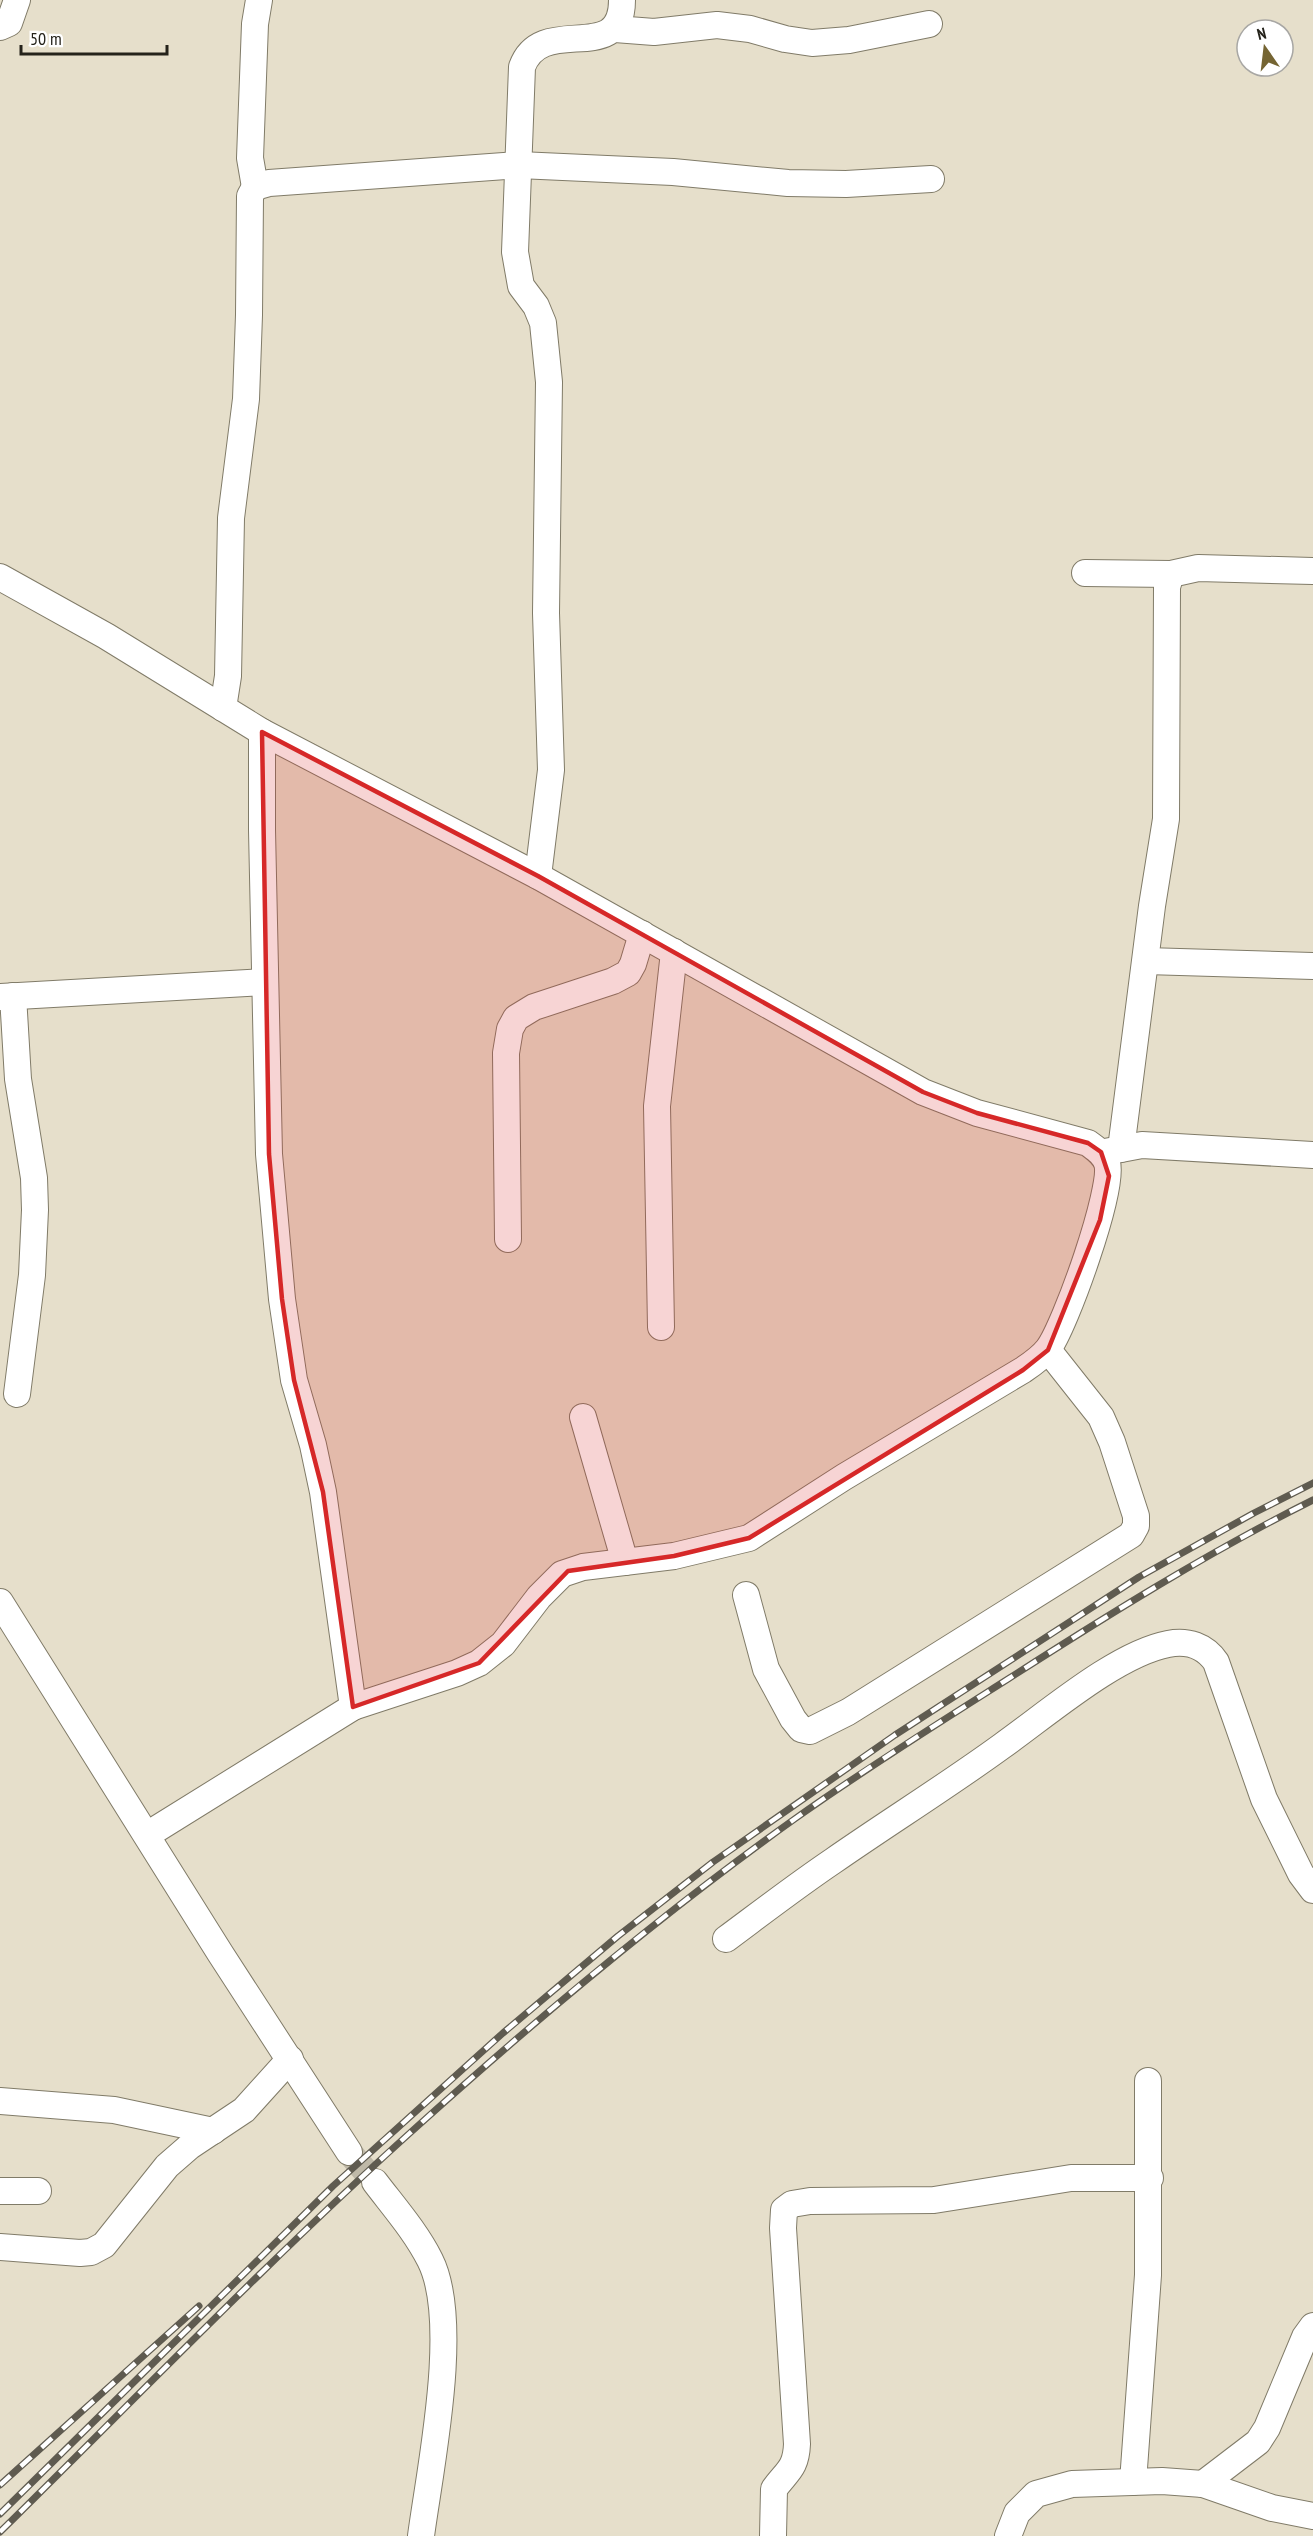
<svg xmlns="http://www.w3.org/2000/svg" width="1313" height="2536" viewBox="0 0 1313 2536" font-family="'PT Sans Narrow',sans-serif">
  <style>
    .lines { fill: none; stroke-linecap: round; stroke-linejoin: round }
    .minor-tunnel { stroke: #bfb9a8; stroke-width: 26; stroke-dasharray: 26 13; stroke-linecap: butt }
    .minor-casing { stroke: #807b68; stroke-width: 28 }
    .minor { stroke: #fff; stroke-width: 26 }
    .rail-casing { stroke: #5f5b50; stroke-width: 7 }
    .rail { stroke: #fff; stroke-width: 4.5; stroke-dasharray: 14; stroke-linecap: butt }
    .marked { fill: #d62828; fill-opacity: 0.2; stroke: #d62828; stroke-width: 4.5; stroke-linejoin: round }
  </style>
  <rect width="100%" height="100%" fill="#e6dfcb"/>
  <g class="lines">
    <polyline class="minor-tunnel" points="349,2152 375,2182"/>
    <defs>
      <g id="minor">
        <polyline points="0,27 9,23 17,0"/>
        <polyline points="615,29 654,32 717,25 750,29 785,39 812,43 849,40 929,24"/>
        <polyline points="255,187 250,158 255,24 259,0"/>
        <polyline points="1085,573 1171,574"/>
        <path d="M0,577L106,636L262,732L538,876L923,1092L977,1113L1088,1143C1096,1149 1103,1153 1107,1163C1115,1187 1065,1327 1048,1349C1041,1358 1032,1364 1023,1370L844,1477L749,1538L674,1556L583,1567L562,1574L539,1597L503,1644L479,1663L457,1673L353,1707L147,1835"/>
        <polyline points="223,708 228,676 231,518 246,399 249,315 250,196 255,187 269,183 519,165 673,172 788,183 846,184 931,179"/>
        <polyline points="262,732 262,830 269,1154 282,1299 294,1380 313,1445 323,1492 353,1707"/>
        <path d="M538,876L551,770L546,613L549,382L543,323L536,306L521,286L515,252L522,67C542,12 622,68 622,0"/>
        <polyline points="1146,961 1313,966"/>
        <polyline points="13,996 18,1079 34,1178 35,1210 32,1275 17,1394"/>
        <polyline points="0,997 265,982"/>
        <polyline points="1121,1149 1152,906 1166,819 1167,587 1171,574 1198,568 1313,571"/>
        <polyline points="1105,1152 1142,1145 1313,1155"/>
        <polyline points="508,1239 506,1053 510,1029 516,1018 534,1007 613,981 628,973 633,964 642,934"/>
        <polyline points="661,1327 657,1106 674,952"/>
        <polyline points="583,1417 625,1562"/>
        <polyline points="746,1595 766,1669 793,1719 801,1729 810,1731 848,1712 1131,1535 1136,1526 1136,1516 1112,1442 1101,1417 1048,1350"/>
        <polyline points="0,1602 220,1953 349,2152"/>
        <path d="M726,1939C761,1913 796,1886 833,1861C889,1822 947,1786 1002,1746C1046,1715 1116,1654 1168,1644C1188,1640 1205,1646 1216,1662L1264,1799L1301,1874L1313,1890"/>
        <polyline points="0,2101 114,2110 213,2131"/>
        <path d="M375,2182C394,2207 416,2232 430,2260C461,2321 430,2468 421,2536"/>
        <polyline points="0,2191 38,2191"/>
        <polyline points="0,2247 80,2253 91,2252 104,2245 167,2166 190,2146 244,2110 290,2059"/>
        <polyline points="1133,2482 1148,2275 1148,2081"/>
        <polyline points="1203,2484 1258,2442 1267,2428 1305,2337 1313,2326"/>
        <path d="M773,2536L774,2489C787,2471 796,2469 797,2444L783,2228L784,2210L792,2204L810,2201L934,2200L1071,2178H1150"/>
        <polyline points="1008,2536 1017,2513 1036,2494 1072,2484 1162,2481 1203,2484 1272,2508 1313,2516"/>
      </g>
    </defs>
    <use href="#minor" class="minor-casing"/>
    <use href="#minor" class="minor"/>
    <defs>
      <g id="rail">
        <polyline points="0,2485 199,2306"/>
        <polyline points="0,2514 333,2186 503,2033 618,1936 713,1862 895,1735 1139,1577 1254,1513 1313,1483"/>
        <path d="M0,2532C136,2398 269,2260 411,2132C534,2021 661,1914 796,1818C865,1769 937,1724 1008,1679C1108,1615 1207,1553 1313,1500"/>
      </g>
    </defs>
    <use href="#rail" class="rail-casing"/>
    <use href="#rail" class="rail"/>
  </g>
  <path class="marked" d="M262,732L538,876L923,1092L977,1113L1088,1143L1101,1152L1109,1176L1100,1220L1048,1350L1023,1370L749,1538L674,1556L568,1571L479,1663L353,1707L323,1492L294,1380L282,1299L269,1154Z"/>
  <g transform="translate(1265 48) rotate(346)"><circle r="28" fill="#ffffff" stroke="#a8a7a4" stroke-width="1.5"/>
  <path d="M0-4.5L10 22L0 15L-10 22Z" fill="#756533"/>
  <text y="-9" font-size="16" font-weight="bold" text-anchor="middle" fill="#25231b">N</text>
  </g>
  <path d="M21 45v9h146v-9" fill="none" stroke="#25231b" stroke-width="3"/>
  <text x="30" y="45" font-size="18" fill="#25231b" stroke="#ffffff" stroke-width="4.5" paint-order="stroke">50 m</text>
</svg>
